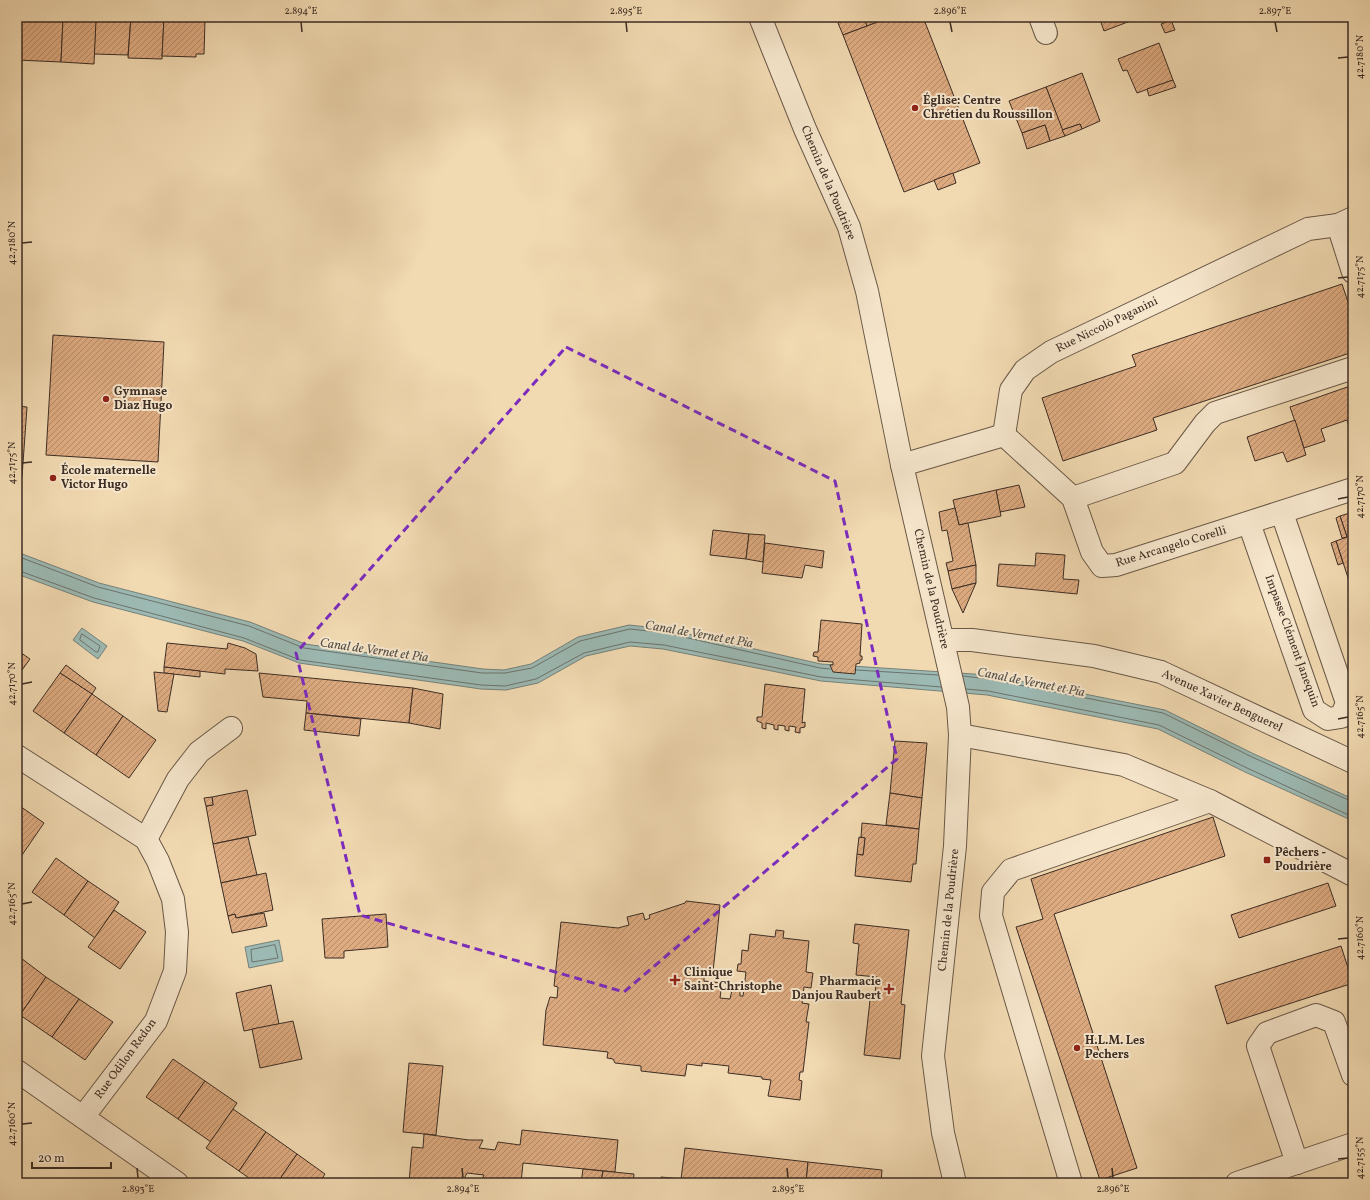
<svg xmlns="http://www.w3.org/2000/svg" width="1370" height="1200" viewBox="0 0 1370 1200" font-family="Vollkorn,serif">
  <style>
    .water { fill: #9cb9b3; stroke: #76817a }
    .lines { fill: none; stroke-linecap: round; stroke-linejoin: round }
    .shore { stroke: #6c736c; stroke-width: 1 }
    .building { fill: url(#building-hatch); stroke: #3c2d24 }
    .minor-casing { stroke: #695847; stroke-width: 24 }
    .minor { stroke: #f6e6cc; stroke-width: 22 }
    .marked { fill: none; stroke: #7b2cbf; stroke-width: 3; stroke-dasharray: 8 5; stroke-linejoin: round }
    .ticks { fill: none; stroke: #3c2d24; stroke-width: 1.5 }
    .poi-dot { fill: #8f2418; stroke: #f6e6cc; stroke-width: 1.5 }
    .labels { text-anchor: middle; dominant-baseline: central; stroke-width: 4; stroke-linejoin: round; paint-order: stroke }
    .poi-label { font-size: 12px; font-weight: bold; fill: #3c2d24; stroke: #f6e6cc; text-anchor: start }
    .street-label { font-size: 12px; fill: #3c2d24; stroke: #f6e6cc }
    .water-label { font-size: 13px; font-style: italic; fill: #545048; stroke: #f6e6cc }
    .neatline { fill: none; stroke: #3c2d24; stroke-width: 1.5 }
    .ticks-label { font-size: 10px; text-anchor: middle; fill: #3c2d24 }
  </style>
  <defs>
    <pattern id="building-hatch" width="6" height="6" patternUnits="userSpaceOnUse"><rect width="6" height="6" fill="#deab81"/><path d="M-1 1l2-2M0 6l6-6M5 7l2-2" fill="none" stroke="#b58c69"/></pattern>
  </defs>
  <rect width="100%" height="100%" fill="#f1d9b1"/>
  <filter id="stains"><feTurbulence type="fractalNoise" baseFrequency=".005" numOctaves="4"/><feColorMatrix values="0 0 0 0 .2 0 0 0 0 .09 0 0 0 0 .02 0 0 0 .5 -.17"/></filter>
  <radialGradient id="worn" r=".72"><stop offset=".6" stop-color="#630" stop-opacity="0"/><stop offset="1" stop-color="#630" stop-opacity=".3"/></radialGradient>
  <g class="water">
    <polygon points="17,552 99,583 250,622 305,644 483,669 504,670 531,664 578,637 629,625 666,629 821,664 989,675 1165,710 1254,754 1353,799 1353,821 1245,772 1158,729 987,695 821,681 663,649 630,646 586,656 538,683 506,690 481,689 299,663 243,641 93,602 17,574"/>
    <polygon points="82,628 107,646 98,659 73,640"/>
    <polygon points="279,940 283,961 249,968 245,947"/>
  </g>
  <g class="lines">
    <g class="shore">
      <polyline points="17,556 98,587 249,626 304,648 482,673 505,673 532,668 580,641 630,629 666,633 820,668 830,669"/>
      <polyline points="17,570 94,598 244,638 300,660 481,685 505,686 536,679 584,653 630,642 664,645 821,677 941,687"/>
      <polygon points="82,634 100,646 98,652 96,652 80,640"/>
      <polyline points="856,670 938,675"/>
      <polyline points="963,676 988,679 1163,713 1252,757 1353,802"/>
      <polyline points="966,689 988,691 1159,725 1247,768 1353,817"/>
      <polygon points="275,945 278,958 252,962 251,950"/>
    </g>
  </g>
  <g class="building">
    <polygon points="20,17 63,19 61,62 17,60"/>
    <polygon points="96,17 131,17 128,55 94,54"/>
    <polygon points="131,17 164,18 162,59 128,58"/>
    <polygon points="854,17 864,17 867,26 843,35 838,23"/>
    <polygon points="864,17 891,17 867,26"/>
    <polygon points="891,17 923,17 980,163 904,192 843,35"/>
    <polygon points="1099,17 1141,17 1104,31"/>
    <polygon points="164,18 205,20 204,54 196,54 196,57 162,56"/>
    <polygon points="63,19 96,20 94,64 61,62"/>
    <polygon points="1171,20 1175,30 1165,33 1161,24"/>
    <polygon points="1159,43 1173,80 1137,93 1127,70 1123,71 1118,59"/>
    <polygon points="1082,73 1100,121 1082,129 1080,124 1062,130 1046,87"/>
    <polygon points="1173,80 1176,87 1149,96 1147,89"/>
    <polygon points="1046,87 1065,136 1050,141 1045,125 1022,133 1009,101"/>
    <polygon points="1080,124 1082,129 1065,136 1062,130"/>
    <polygon points="1045,125 1050,141 1027,149 1022,133"/>
    <polygon points="953,173 956,183 938,190 934,180"/>
    <polygon points="1342,284 1353,317 1353,352 1153,418 1157,430 1063,461 1042,398 1136,366 1132,355"/>
    <polygon points="53,335 164,342 158,462 46,455"/>
    <polygon points="1353,385 1353,439 1347,420 1321,429 1325,441 1304,448 1290,407"/>
    <polygon points="17,406 27,407 22,477 17,474"/>
    <polygon points="1295,420 1306,455 1287,462 1283,452 1255,461 1247,437"/>
    <polygon points="1019,485 1025,507 1000,512 996,490"/>
    <polygon points="996,490 1001,516 959,525 953,500"/>
    <polygon points="955,508 959,525 968,523 976,565 948,571 946,563 953,561 947,530 942,531 939,512"/>
    <polygon points="1353,512 1353,593 1336,541 1347,537 1340,516"/>
    <polygon points="1340,516 1347,537 1342,538 1336,518"/>
    <polygon points="713,530 749,534 746,559 710,555"/>
    <polygon points="749,534 765,535 763,562 746,559"/>
    <polygon points="1336,541 1343,563 1338,565 1331,543"/>
    <polygon points="765,543 824,551 822,568 805,565 802,578 762,573"/>
    <polygon points="1036,553 1065,555 1063,579 1079,580 1077,594 997,586 999,564 1035,566"/>
    <polygon points="976,565 976,583 952,589 948,571"/>
    <polygon points="976,583 963,613 952,589"/>
    <polygon points="821,620 862,624 860,656 862,656 862,660 860,660 860,663 856,664 855,674 833,672 830,665 833,665 833,662 818,661 818,657 813,656 814,652 818,652"/>
    <polygon points="167,643 227,649 228,643 245,648 256,654 258,671 225,669 225,674 164,667"/>
    <polygon points="17,650 30,659 17,677"/>
    <polygon points="66,665 96,688 92,694 60,673"/>
    <polygon points="164,667 200,671 200,677 164,673"/>
    <polygon points="154,672 174,674 167,712 158,711"/>
    <polygon points="60,673 92,694 64,733 33,711"/>
    <polygon points="259,673 413,688 409,723 306,713 307,701 263,697"/>
    <polygon points="765,684 805,689 802,723 805,722 805,727 800,728 800,733 795,732 796,727 789,726 789,731 785,730 785,726 778,725 778,730 774,729 774,725 766,723 766,729 762,728 762,723 757,721 757,717 762,717"/>
    <polygon points="413,688 443,694 440,729 409,723"/>
    <polygon points="92,694 123,716 96,755 64,733"/>
    <polygon points="306,713 361,719 359,736 304,730"/>
    <polygon points="123,716 156,740 129,778 96,755"/>
    <polygon points="895,741 927,743 922,798 890,793"/>
    <polygon points="247,790 256,835 213,844 206,806 213,805 212,797"/>
    <polygon points="890,793 922,798 919,829 886,825"/>
    <polygon points="212,797 213,805 206,806 204,798"/>
    <polygon points="17,804 44,823 20,858 17,856"/>
    <polygon points="1213,817 1225,856 1054,914 1137,1168 1100,1180 1016,927 1043,919 1031,879"/>
    <polygon points="862,823 919,829 916,864 913,864 911,882 855,876 857,854 863,855 865,838 861,837"/>
    <polygon points="248,837 257,875 221,883 213,844"/>
    <polygon points="859,837 865,838 863,855 857,854"/>
    <polygon points="56,858 88,881 64,915 32,892"/>
    <polygon points="266,873 273,910 236,918 235,914 228,916 221,883"/>
    <polygon points="88,881 119,902 95,938 64,915"/>
    <polygon points="1328,883 1336,906 1239,938 1231,915"/>
    <polygon points="686,901 720,905 713,972 709,972 709,977 704,977 704,981 722,983 720,998 730,999 732,990 740,991 740,996 743,996 746,972 737,971 738,964 741,964 742,950 748,951 750,934 775,937 776,930 784,931 783,938 809,941 806,972 813,973 811,988 804,987 802,1003 809,1004 806,1022 809,1022 803,1072 800,1072 799,1080 802,1081 800,1100 768,1096 771,1080 762,1079 762,1077 728,1073 729,1066 702,1063 702,1066 687,1064 685,1076 641,1071 641,1066 615,1063 613,1059 607,1058 608,1052 543,1045 546,1010 550,997 557,998 558,987 554,986 561,922 618,928 629,925 627,917 643,913 645,920 650,918 649,915 685,903"/>
    <polygon points="114,910 146,932 120,969 88,947"/>
    <polygon points="264,913 267,926 232,933 228,916 235,914 236,918"/>
    <polygon points="386,914 388,947 344,951 344,958 325,958 322,919"/>
    <polygon points="855,924 909,930 901,1004 905,1005 900,1059 864,1055 870,1000 874,1001 877,977 856,975 859,944 853,943"/>
    <polygon points="1341,946 1350,974 1353,973 1353,983 1227,1024 1215,986"/>
    <polygon points="17,955 46,977 20,1015 17,1013"/>
    <polygon points="46,977 79,999 52,1037 20,1015"/>
    <polygon points="271,985 279,1024 244,1031 236,993"/>
    <polygon points="79,999 113,1022 85,1060 52,1037"/>
    <polygon points="293,1021 302,1059 260,1068 252,1029"/>
    <polygon points="173,1059 205,1081 178,1119 146,1097"/>
    <polygon points="409,1063 443,1066 436,1135 403,1132"/>
    <polygon points="205,1081 237,1103 211,1142 178,1119"/>
    <polygon points="233,1109 266,1132 239,1171 206,1148"/>
    <polygon points="522,1130 618,1140 615,1172 523,1163 521,1183 480,1183 484,1175 467,1173 463,1181 446,1179 445,1183 409,1183 412,1147 423,1148 424,1134 469,1140 483,1140 479,1148 495,1150 498,1142 520,1145"/>
    <polygon points="266,1132 297,1154 277,1183 256,1183 239,1171"/>
    <polygon points="685,1148 808,1162 806,1183 719,1183 696,1180 695,1183 661,1183 661,1177 681,1179"/>
    <polygon points="297,1154 325,1174 319,1183 277,1183"/>
    <polygon points="808,1162 882,1170 881,1183 806,1183"/>
    <polygon points="583,1169 603,1171 601,1183 581,1183"/>
    <polygon points="603,1171 634,1174 633,1183 601,1183"/>
  </g>
  <g class="lines">
    <defs>
      <g id="minor">
        <polyline points="760,17 805,129 849,227 867,291 902,465 958,707 960,735 955,846 933,1056 943,1133 955,1183"/>
        <polyline points="1040,17 1046,33"/>
        <polyline points="1338,225 1353,272"/>
        <polyline points="1004,435 1011,390 1025,370 1051,352 1308,229 1338,225 1353,218"/>
        <polyline points="1004,435 1073,498 1092,552 1102,566 1116,565 1353,489"/>
        <polyline points="902,465 1004,435"/>
        <polyline points="1073,498 1175,463 1205,423 1215,413 1353,368"/>
        <polyline points="1249,523 1314,710 1328,719 1341,717 1347,703 1282,513"/>
        <polyline points="944,640 972,640 1094,656 1161,672 1353,762"/>
        <polyline points="960,735 1124,765 1210,801 1353,875"/>
        <polyline points="17,756 146,839 158,861 173,899 177,932 175,971 156,1021 83,1117"/>
        <polyline points="146,839 178,779 199,752 231,728"/>
        <polyline points="17,1071 177,1183"/>
        <polyline points="1297,1163 1258,1046 1267,1033 1316,1015 1334,1022 1353,1075"/>
        <polyline points="1071,1183 991,916 993,892 1011,870 1210,801"/>
        <polyline points="1237,1183 1353,1144"/>
      </g>
    </defs>
    <use href="#minor" class="minor-casing"/>
    <use href="#minor" class="minor"/>
  </g>
  <path class="marked" d="M566,347L835,481L897,759L624,992L360,915L296,653Z"/>
  <path class="ticks" d="M301,22L302,32M626,22L627,32M950,22L952,32M1275,22L1277,32M1338,58L1348,57M22,243L32,242M1338,278L1348,277M22,463L32,462M1338,499L1348,497M22,684L32,682M1338,719L1348,717M22,904L32,902M1338,939L1348,938M22,1124L32,1123M1338,1159L1348,1158M137,1168L138,1178M462,1168L463,1178M787,1168L788,1178M1112,1168L1113,1178"/>
  <g class="poi-dot">
    <circle cx="915" cy="108" r="4"/>
    <circle cx="106" cy="399" r="4"/>
    <circle cx="53" cy="478" r="4"/>
    <rect x="1263" y="856" width="8" height="8" rx="2"/>
    <path d="M673 974h4v4h4v4h-4v4h-4v-4h-4v-4h4z"/>
    <path d="M887 983h4v4h4v4h-4v4h-4v-4h-4v-4h4z"/>
    <circle cx="1077" cy="1048" r="4"/>
  </g>
  <g class="labels">
    <g class="poi-label">
      <text x="923" y="101">Église: Centre<tspan x="923" dy="14">Chrétien du Roussillon</tspan></text>
      <text x="114" y="392">Gymnase<tspan x="114" dy="14">Diaz Hugo</tspan></text>
      <text x="61" y="471">École maternelle<tspan x="61" dy="14">Victor Hugo</tspan></text>
      <text x="1275" y="853">Pêchers -<tspan x="1275" dy="14">Poudrière</tspan></text>
      <text x="684" y="973">Clinique<tspan x="684" dy="14">Saint-Christophe</tspan></text>
      <text x="881" y="982" text-anchor="end">Pharmacie<tspan x="881" dy="14">Danjou Raubert</tspan></text>
      <text x="1085" y="1041">H.L.M. Les<tspan x="1085" dy="14">Pechers</tspan></text>
    </g>
    <g class="street-label">
      <text transform="translate(828 183) rotate(67)">Chemin de la Poudrière</text>
      <text transform="translate(1107 325) rotate(-26)">Rue Niccolò Paganini</text>
      <text transform="translate(1171 547) rotate(-17)">Rue Arcangelo Corelli</text>
      <text transform="translate(931 589) rotate(77)">Chemin de la Poudrière</text>
      <text transform="translate(1292 641) rotate(70)">Impasse Clément Janequin</text>
      <text transform="translate(1222 701) rotate(25)">Avenue Xavier Benguerel</text>
      <text transform="translate(949 910) rotate(-84)">Chemin de la Poudrière</text>
      <text transform="translate(126 1059) rotate(-54)">Rue Odilon Redon</text>
    </g>
    <g class="water-label">
      <text transform="translate(699 635) rotate(10)">Canal de Vernet et Pia</text>
      <text transform="translate(374 651) rotate(8)">Canal de Vernet et Pia</text>
      <text transform="translate(1031 683) rotate(11)">Canal de Vernet et Pia</text>
    </g>
  </g>
  <rect width="1370" height="1200" fill="none" stroke="#f1d9b1" stroke-width="44"/>
  <path d="M32 1162v6h79v-6" fill="none" stroke="#3c2d24" stroke-width="2"/>
  <text x="38" y="1162" font-size="12" fill="#3c2d24" stroke="#f6e6cc" stroke-width="3" paint-order="stroke">20 m</text>
  <rect x="22" y="22" width="1326" height="1156" class="neatline"/>
  <g class="ticks-label">
    <text x="301" y="14">2.894°E</text>
    <text x="626" y="14">2.895°E</text>
    <text x="950" y="14">2.896°E</text>
    <text x="1275" y="14">2.897°E</text>
    <text transform="translate(1359 57) rotate(-90)" y="4">42.7180°N</text>
    <text transform="translate(11 243) rotate(-90)" y="4">42.7180°N</text>
    <text transform="translate(1359 277) rotate(-90)" y="4">42.7175°N</text>
    <text transform="translate(11 463) rotate(-90)" y="4">42.7175°N</text>
    <text transform="translate(1359 497) rotate(-90)" y="4">42.7170°N</text>
    <text transform="translate(11 684) rotate(-90)" y="4">42.7170°N</text>
    <text transform="translate(1359 717) rotate(-90)" y="4">42.7165°N</text>
    <text transform="translate(11 904) rotate(-90)" y="4">42.7165°N</text>
    <text transform="translate(1359 938) rotate(-90)" y="4">42.7160°N</text>
    <text transform="translate(11 1124) rotate(-90)" y="4">42.7160°N</text>
    <text transform="translate(1359 1158) rotate(-90)" y="4">42.7155°N</text>
    <text x="138" y="1192">2.893°E</text>
    <text x="463" y="1192">2.894°E</text>
    <text x="788" y="1192">2.895°E</text>
    <text x="1113" y="1192">2.896°E</text>
  </g>
  <rect width="100%" height="100%" filter="url(#stains)"/>
  <rect width="100%" height="100%" fill="url(#worn)"/>
</svg>
